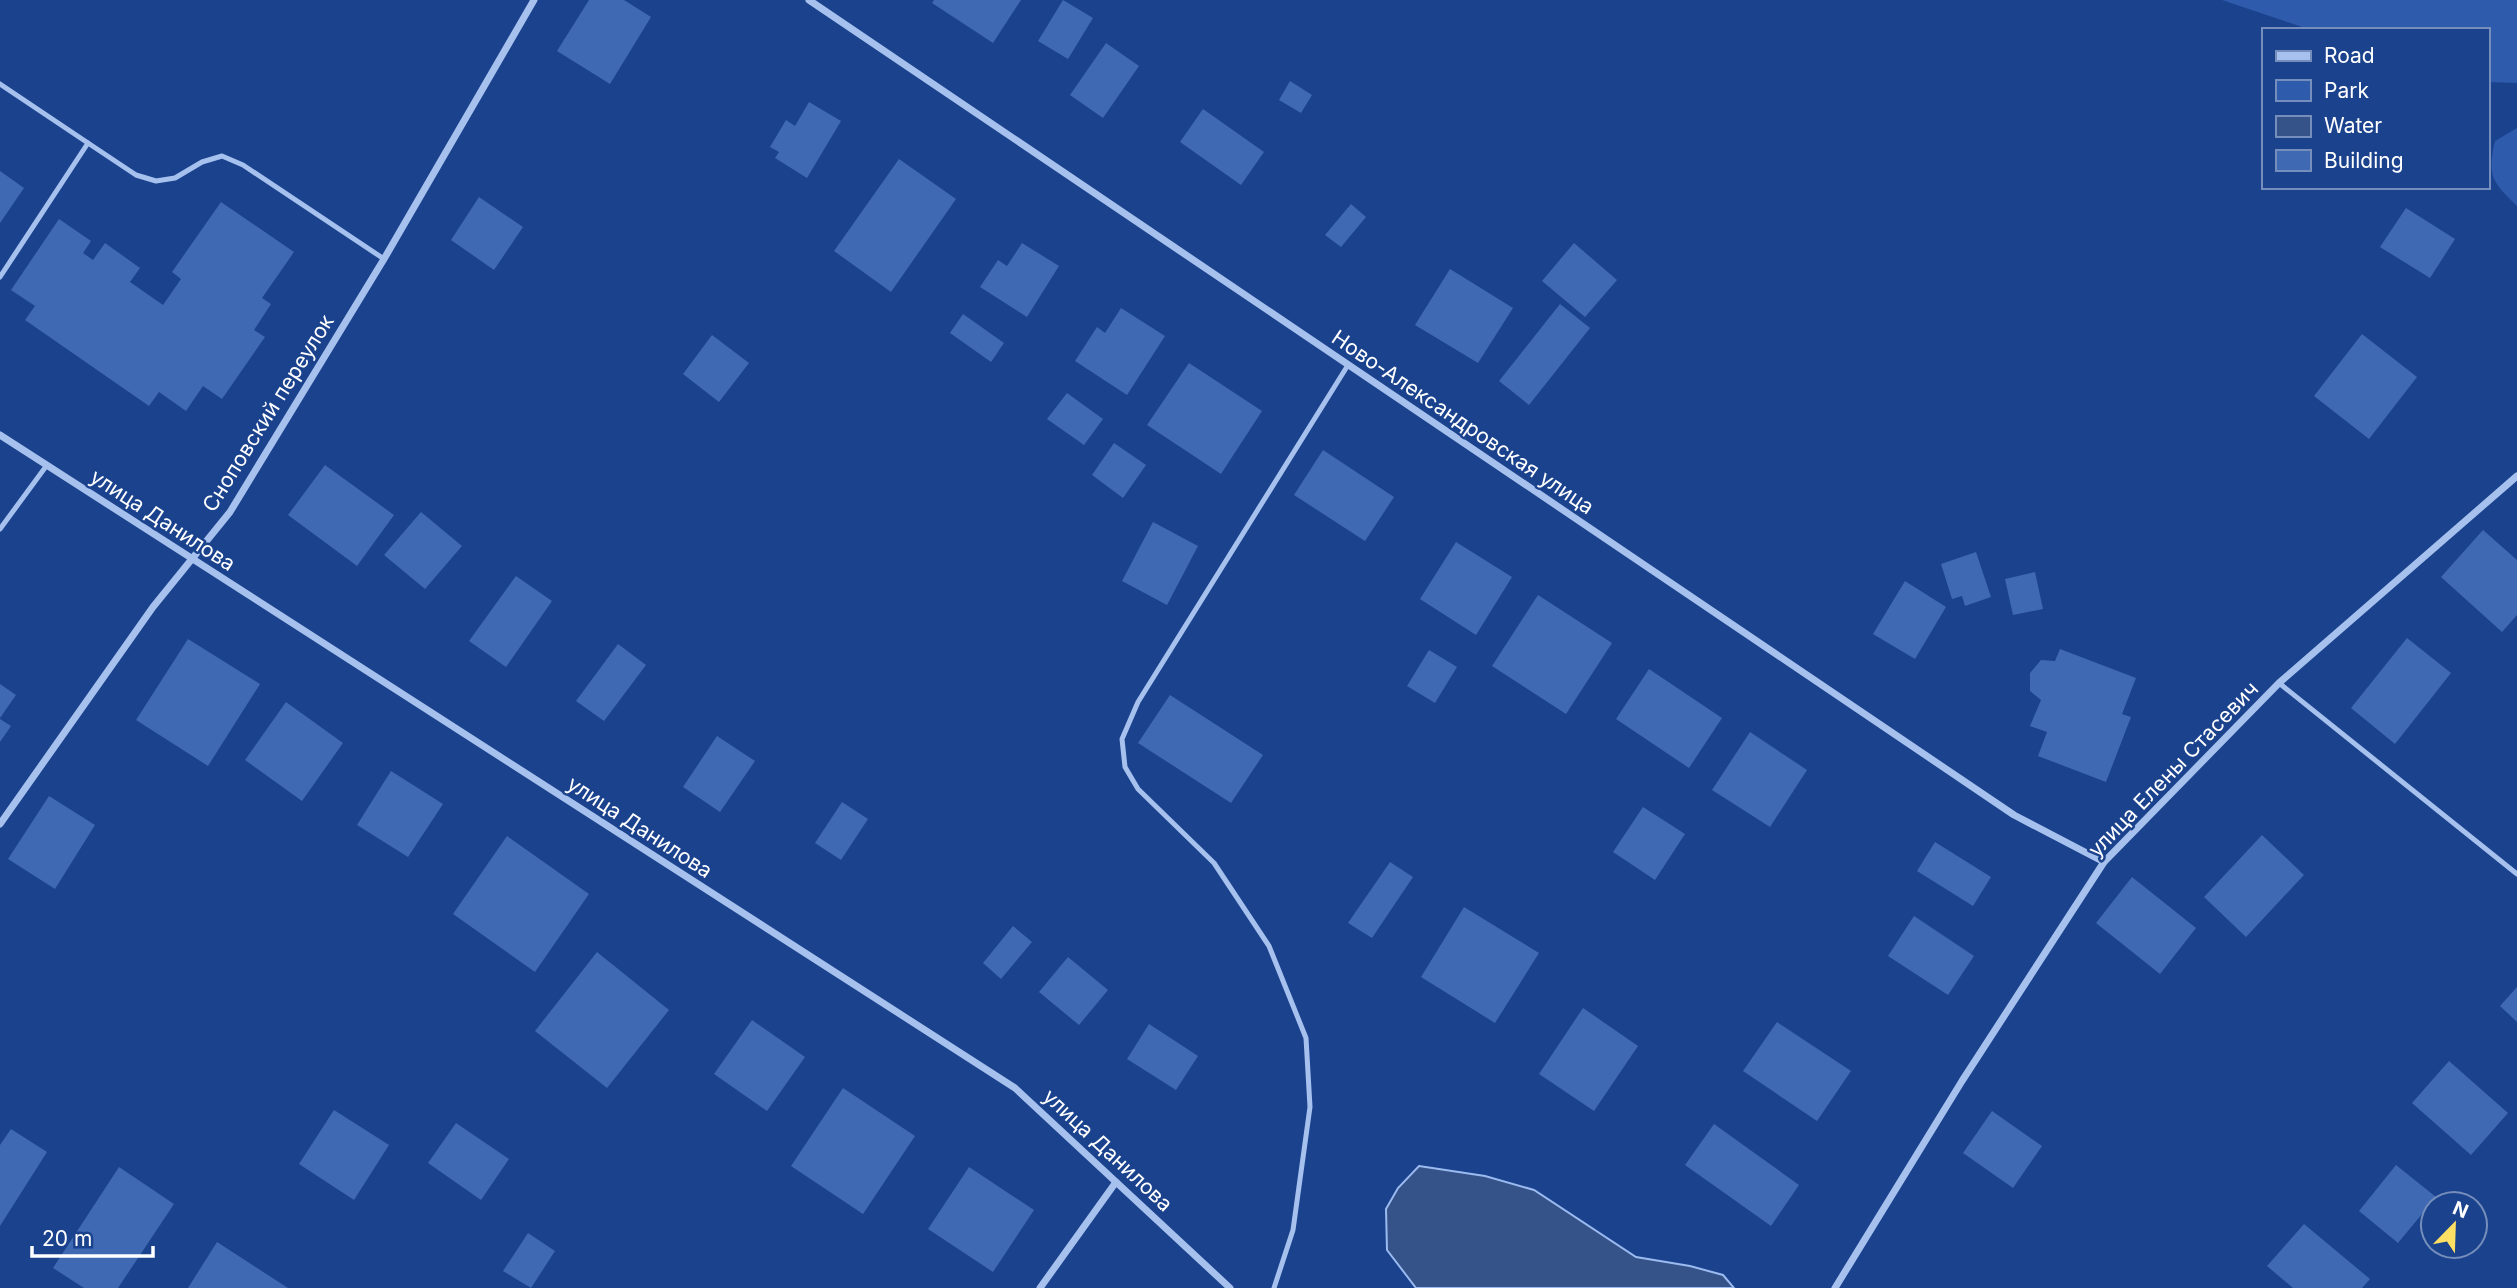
<svg xmlns="http://www.w3.org/2000/svg" width="2517" height="1288" viewBox="0 0 2517 1288" font-family="Inter,sans-serif">
  <style>
    .green { fill: #2e5bab }
    .water { fill: #355289; stroke: #9abaf0; stroke-width: 2 }
    .building { fill: #3f69b3 }
    .lines { fill: none; stroke-linecap: round; stroke-linejoin: round }
    .service { stroke: #a7c1ee; stroke-width: 5 }
    .minor { stroke: #a7c1ee; stroke-width: 7 }
    .labels { text-anchor: middle; dominant-baseline: central; stroke-width: 5; stroke-linejoin: round; paint-order: stroke }
    .street-label { font-size: 21px; fill: #fff; stroke: #1b428d }
  </style>
  <rect width="100%" height="100%" fill="#1b428d"/>
  <g class="green">
    <polygon points="2222,0 2517,0 2517,83 2487,82 2487,30 2311,30"/>
    <path d="M2517,128V206C2492,182 2487,176 2495,141Z"/>
  </g>
  <polygon class="water" points="1419,1166 1485,1176 1534,1190 1636,1257 1690,1266 1723,1275 1734,1288 1416,1288 1387,1250 1386,1209 1398,1188"/>
  <g class="building">
    <polygon points="589,0 624,0 651,17 610,84 557,51"/>
    <polygon points="934,0 1021,0 993,43 932,3"/>
    <polygon points="1063,0 1093,18 1068,59 1038,41"/>
    <polygon points="1106,43 1139,66 1103,118 1070,95"/>
    <polygon points="1290,81 1312,95 1301,113 1279,100"/>
    <polygon points="809,102 841,121 807,178 775,158 779,152 770,147 786,120 795,126"/>
    <polygon points="1203,109 1264,152 1241,185 1180,142"/>
    <polygon points="899,159 956,199 891,292 834,251"/>
    <polygon points="0,171 24,188 0,223"/>
    <polygon points="479,197 523,227 494,270 451,240"/>
    <polygon points="221,202 294,252 262,298 271,304 254,330 265,337 222,399 203,386 186,411 159,392 149,406 25,320 35,306 11,290 59,219 91,241 83,253 93,260 105,243 140,268 130,282 163,305 181,279 172,272"/>
    <polygon points="1351,204 1366,217 1341,247 1325,235"/>
    <polygon points="2406,208 2455,239 2430,278 2380,247"/>
    <polygon points="1022,243 1059,266 1027,317 980,287 998,260 1007,266"/>
    <polygon points="1574,243 1617,280 1585,317 1542,281"/>
    <polygon points="1450,269 1513,308 1478,363 1415,325"/>
    <polygon points="1560,304 1590,328 1529,405 1499,381"/>
    <polygon points="1121,308 1165,336 1127,395 1075,361 1097,327 1105,333"/>
    <polygon points="963,314 1004,343 991,362 950,333"/>
    <polygon points="2362,334 2417,377 2369,439 2314,396"/>
    <polygon points="712,335 749,363 719,402 683,374"/>
    <polygon points="1189,363 1262,411 1221,474 1147,425"/>
    <polygon points="1067,393 1103,419 1084,445 1047,419"/>
    <polygon points="1114,443 1146,465 1123,498 1092,475"/>
    <polygon points="1323,450 1394,497 1365,541 1294,495"/>
    <polygon points="325,465 394,515 357,566 288,515"/>
    <polygon points="421,512 462,546 425,589 384,555"/>
    <polygon points="1153,522 1198,546 1167,605 1122,581"/>
    <polygon points="2483,530 2517,560 2517,615 2502,632 2441,577"/>
    <polygon points="1456,542 1512,577 1476,635 1420,599"/>
    <polygon points="1976,552 1991,597 1965,606 1962,596 1952,599 1941,564"/>
    <polygon points="2035,572 2043,609 2013,615 2005,579"/>
    <polygon points="516,576 552,601 506,667 469,641"/>
    <polygon points="1905,581 1946,607 1915,659 1873,634"/>
    <polygon points="1538,595 1612,643 1566,714 1492,666"/>
    <polygon points="2407,638 2451,673 2395,744 2351,708"/>
    <polygon points="188,639 260,684 208,766 136,720"/>
    <polygon points="618,644 646,665 604,721 576,701"/>
    <polygon points="2060,649 2136,678 2122,714 2131,717 2106,782 2038,756 2047,732 2030,726 2041,700 2030,691 2030,673 2041,660 2055,661"/>
    <polygon points="1429,650 1457,667 1435,703 1407,686"/>
    <polygon points="1649,669 1722,718 1689,768 1616,719"/>
    <polygon points="0,684 16,695 0,718"/>
    <polygon points="1170,695 1263,755 1231,803 1138,743"/>
    <polygon points="286,702 343,743 302,801 245,760"/>
    <polygon points="0,719 11,726 0,742"/>
    <polygon points="1750,732 1807,770 1770,827 1712,790"/>
    <polygon points="717,736 755,761 720,812 683,787"/>
    <polygon points="391,771 443,804 408,857 357,825"/>
    <polygon points="49,796 95,825 55,889 8,859"/>
    <polygon points="842,802 868,819 841,860 815,843"/>
    <polygon points="1643,807 1685,834 1655,880 1613,852"/>
    <polygon points="2262,835 2304,875 2246,937 2204,897"/>
    <polygon points="507,836 589,894 535,972 453,914"/>
    <polygon points="1935,842 1991,877 1973,906 1917,871"/>
    <polygon points="1390,862 1413,877 1372,938 1348,923"/>
    <polygon points="2132,877 2196,928 2160,974 2096,923"/>
    <polygon points="1464,907 1539,953 1495,1023 1421,977"/>
    <polygon points="1914,916 1974,956 1948,995 1888,956"/>
    <polygon points="1013,926 1032,942 1001,979 983,963"/>
    <polygon points="597,952 669,1010 607,1088 535,1031"/>
    <polygon points="1068,957 1108,990 1079,1025 1039,992"/>
    <polygon points="2517,987 2517,1022 2500,1006"/>
    <polygon points="1583,1008 1638,1046 1594,1111 1539,1074"/>
    <polygon points="752,1020 805,1057 767,1111 714,1074"/>
    <polygon points="1777,1022 1851,1071 1817,1121 1743,1071"/>
    <polygon points="1149,1024 1198,1056 1176,1090 1127,1059"/>
    <polygon points="2449,1061 2508,1113 2471,1155 2412,1103"/>
    <polygon points="843,1088 915,1136 863,1214 791,1166"/>
    <polygon points="334,1110 389,1145 354,1200 299,1164"/>
    <polygon points="1992,1111 2042,1146 2013,1188 1963,1153"/>
    <polygon points="456,1123 509,1159 481,1200 428,1163"/>
    <polygon points="1714,1124 1799,1185 1771,1226 1685,1165"/>
    <polygon points="11,1129 47,1152 0,1226 0,1145"/>
    <polygon points="2396,1165 2436,1197 2398,1243 2359,1211"/>
    <polygon points="119,1167 174,1204 118,1288 84,1288 53,1268"/>
    <polygon points="969,1167 1034,1210 993,1272 928,1229"/>
    <polygon points="2304,1224 2370,1279 2362,1288 2293,1288 2267,1266"/>
    <polygon points="528,1233 555,1251 531,1288 503,1271"/>
    <polygon points="217,1242 288,1288 188,1288"/>
  </g>
  <g class="lines">
    <g class="service">
      <polyline points="0,84 88,143"/>
      <polyline points="0,277 88,143 136,175 156,181 175,178 202,162 222,156 243,165 384,259"/>
      <polyline points="0,529 47,465"/>
      <polyline points="2279,683 2517,874"/>
      <polyline points="1274,1288 1293,1230 1310,1107 1306,1038 1269,946 1214,863 1138,789 1125,767 1122,739 1138,702 1348,365"/>
    </g>
    <g class="minor">
      <polyline points="809,0 2014,815 2104,862"/>
      <polyline points="0,435 1015,1088 1230,1288"/>
      <polyline points="0,824 153,607 230,512 384,259 534,0"/>
      <polyline points="1040,1288 1116,1182"/>
      <polyline points="1835,1288 1962,1081 2104,862 2279,683 2517,476"/>
    </g>
  </g>
  <g class="labels">
    <g class="street-label">
      <text transform="translate(268 413) rotate(-58)">Сноповский переулок</text>
      <text transform="translate(1463 422) rotate(34)">Ново-Александровская улица</text>
      <text transform="translate(163 520) rotate(33)">улица Данилова</text>
      <text transform="translate(2173 769) rotate(-46)">улица Елены Стасевич</text>
      <text transform="translate(640 827) rotate(33)">улица Данилова</text>
      <text transform="translate(1108 1150) rotate(43)">улица Данилова</text>
    </g>
  </g>
  <rect x="2262" y="28" width="228" height="161" fill="#1b428d" stroke="#768ebb" stroke-width="2"/>
  <rect x="2276" y="51" width="35" height="10" fill="#a7c1ee" stroke="#768ebb" stroke-width="2"/>
  <text x="2324" y="63" font-size="21" fill="#ffffff">Road</text>
  <rect x="2276" y="80" width="35" height="21" fill="#2e5bab" stroke="#768ebb" stroke-width="2"/>
  <text x="2324" y="98" font-size="21" fill="#ffffff">Park</text>
  <rect x="2276" y="116" width="35" height="21" fill="#355289" stroke="#768ebb" stroke-width="2"/>
  <text x="2324" y="133" font-size="21" fill="#ffffff">Water</text>
  <rect x="2276" y="150" width="35" height="21" fill="#3f69b3" stroke="#768ebb" stroke-width="2"/>
  <text x="2324" y="168" font-size="21" fill="#ffffff">Building</text>
  <g transform="translate(2454 1225) rotate(23)"><circle r="33" fill="#1b428d" stroke="#768ebb" stroke-width="2"/>
  <path d="M0-5L12 26L0 18L-12 26Z" fill="#ffe064"/>
  <text y="-10" font-size="19" font-weight="bold" text-anchor="middle" fill="#ffffff">N</text>
  </g>
  <path d="M32 1246v10h121v-10" fill="none" stroke="#ffffff" stroke-width="3.5"/>
  <text x="42" y="1246" font-size="21" fill="#ffffff" stroke="#1b428d" stroke-width="5" paint-order="stroke">20 m</text>
</svg>
